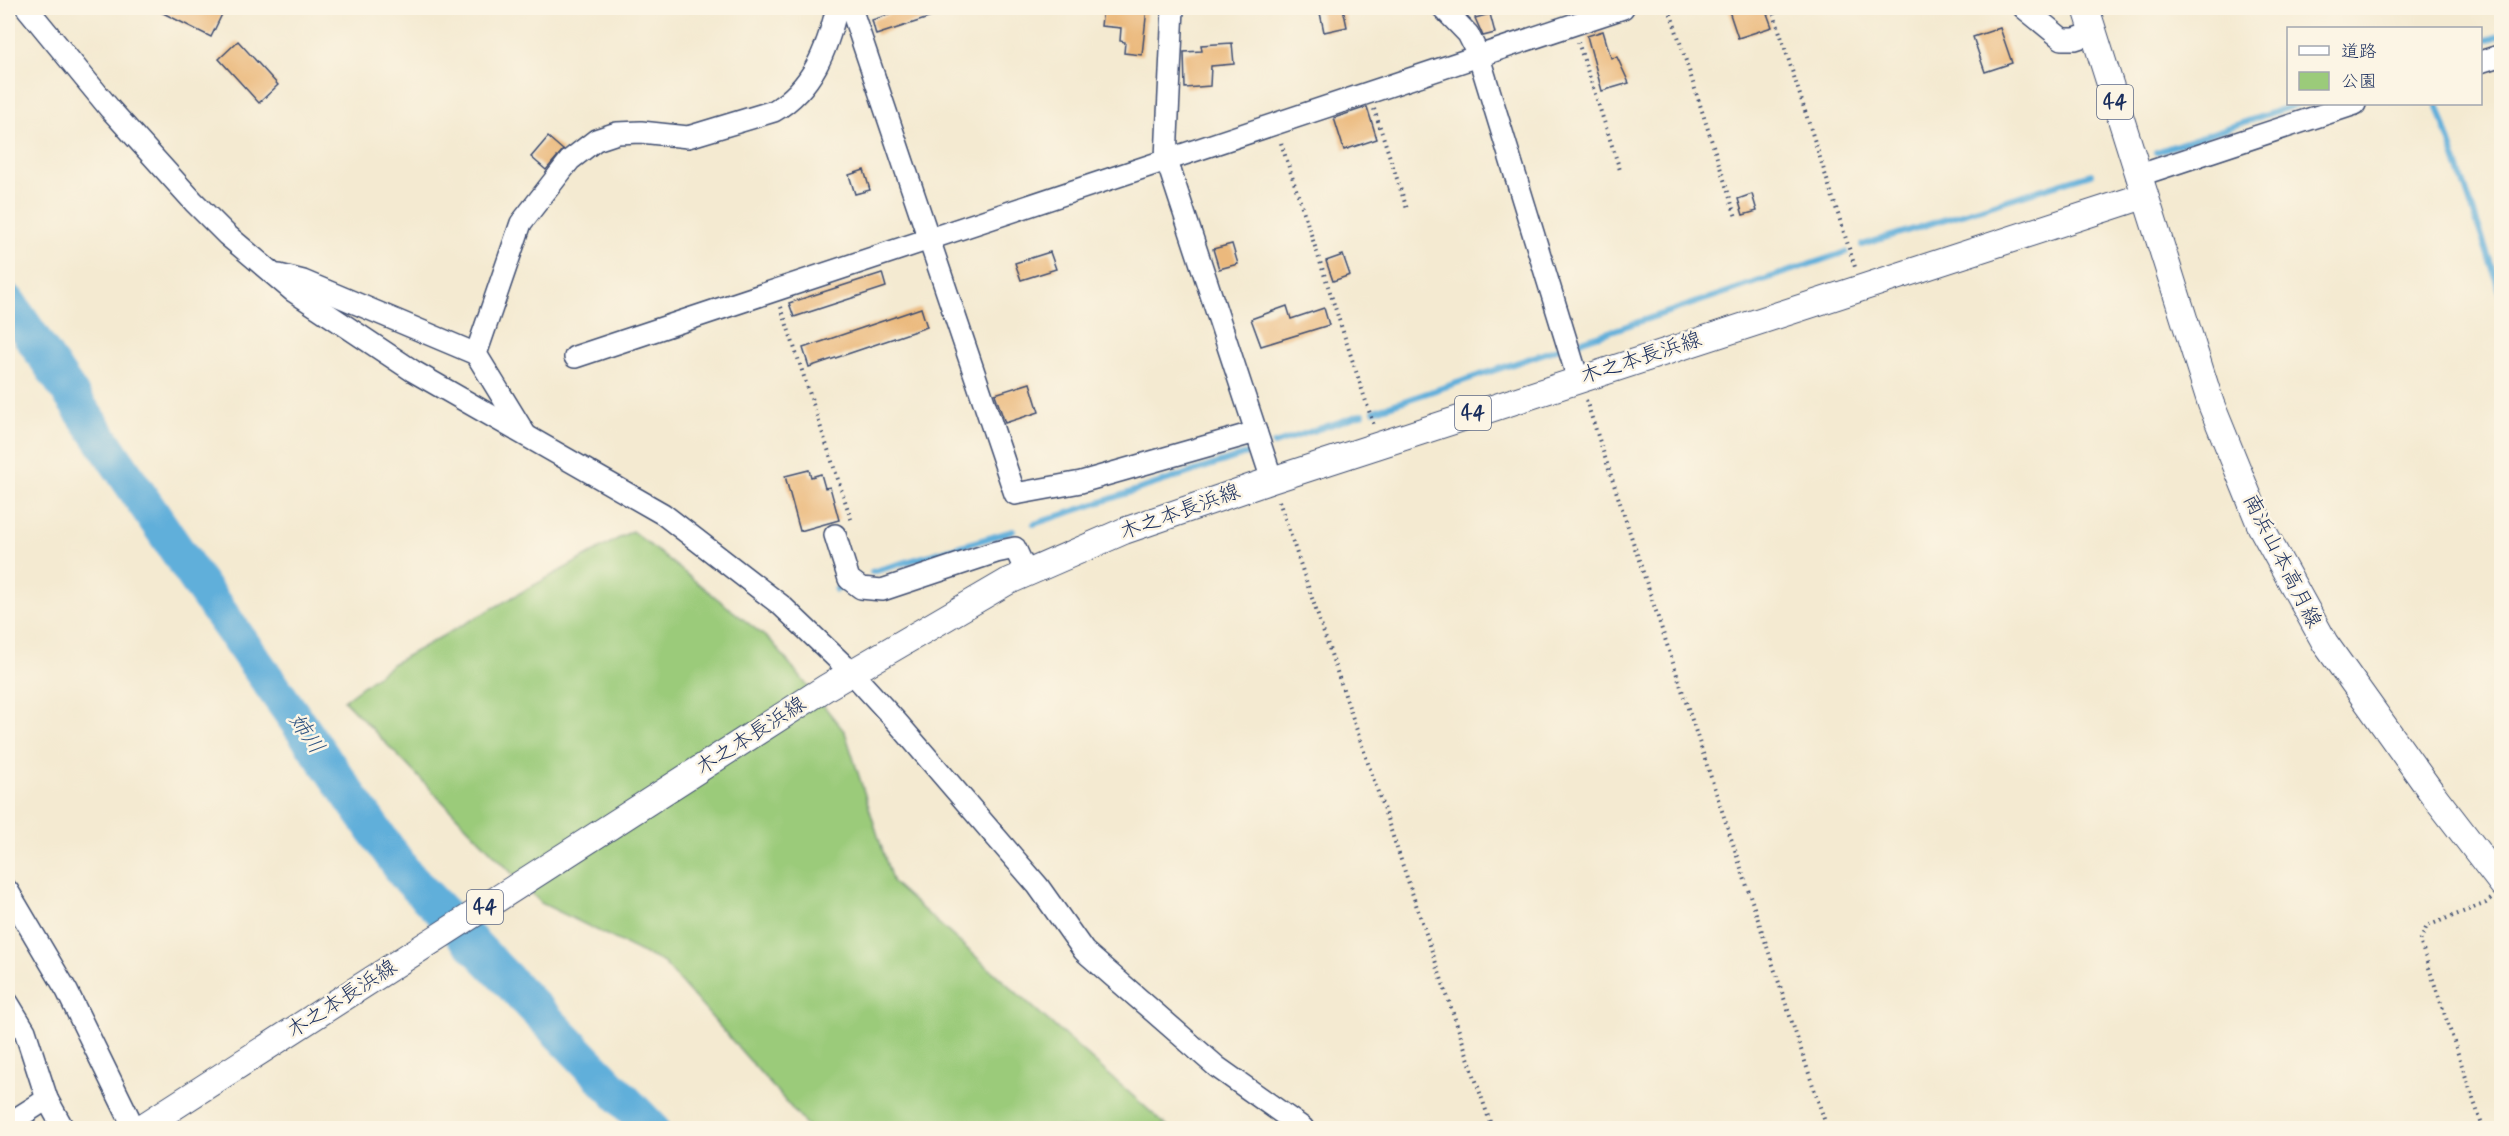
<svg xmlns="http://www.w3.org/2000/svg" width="2509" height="1136" viewBox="0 0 2509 1136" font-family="Mynerve,'Klee One',sans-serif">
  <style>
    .green { fill: #9bcb7a; stroke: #5b7d6c; stroke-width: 1.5 }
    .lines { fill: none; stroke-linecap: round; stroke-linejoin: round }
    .stream { stroke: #60afda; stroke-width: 6 }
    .river { stroke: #60afda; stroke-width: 36 }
    .building { fill: #ebb97d }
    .minor-casing { stroke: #3c4b6f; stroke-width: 24 }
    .major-casing { stroke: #3c4b6f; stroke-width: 28 }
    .path { stroke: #3c4b6f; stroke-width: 4; stroke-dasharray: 1.5 4.5; stroke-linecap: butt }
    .minor { stroke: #fff; stroke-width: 21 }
    .major { stroke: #fff; stroke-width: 26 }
    .labels { text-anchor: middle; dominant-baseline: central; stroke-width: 5; stroke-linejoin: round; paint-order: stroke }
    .shield { fill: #fcf5e5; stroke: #5e6a86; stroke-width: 1.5 }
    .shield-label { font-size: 20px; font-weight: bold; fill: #1b2f5e }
    .street-label { font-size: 21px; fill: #1b2f5e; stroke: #fcf5e5 }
    .water-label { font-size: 22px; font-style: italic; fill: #305583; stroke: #fcf5e5 }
  </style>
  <rect width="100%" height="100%" fill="#fcf5e5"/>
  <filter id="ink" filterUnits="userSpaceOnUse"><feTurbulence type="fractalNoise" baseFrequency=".0167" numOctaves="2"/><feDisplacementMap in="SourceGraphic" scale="12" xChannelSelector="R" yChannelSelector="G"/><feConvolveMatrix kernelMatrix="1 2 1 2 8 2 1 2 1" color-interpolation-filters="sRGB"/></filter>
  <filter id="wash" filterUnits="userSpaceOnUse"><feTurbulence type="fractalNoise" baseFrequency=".008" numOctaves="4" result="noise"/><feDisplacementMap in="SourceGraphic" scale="24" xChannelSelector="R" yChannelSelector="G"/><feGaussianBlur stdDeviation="1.35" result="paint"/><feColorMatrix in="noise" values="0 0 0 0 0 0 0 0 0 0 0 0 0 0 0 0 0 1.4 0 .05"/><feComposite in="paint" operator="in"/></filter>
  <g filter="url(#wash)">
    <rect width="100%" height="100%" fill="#f4ead1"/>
    <polygon class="green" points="632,531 772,642 845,732 893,883 1169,1128 809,1128 664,963 541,903 344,700 394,663"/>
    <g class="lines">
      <g class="stream">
        <polyline points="2480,42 2502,35"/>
        <polyline points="2437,104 2502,297"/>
        <polyline points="2156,152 2298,104"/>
        <polyline points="1862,245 2091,174"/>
        <polyline points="1579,342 1846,252"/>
        <polyline points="1374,411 1560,348"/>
        <polyline points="1274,444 1363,414"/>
        <polyline points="1034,524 1252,452"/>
        <polyline points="872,572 1013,531"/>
        <polyline points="836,590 842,587"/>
      </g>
      <polyline class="river" points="8,302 199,583 406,875 651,1128"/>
    </g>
    <g id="blocks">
      <g class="building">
        <polygon points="153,8 225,8 211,37"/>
        <polygon points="910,8 949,8 950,11 876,35 872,20"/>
        <polygon points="1103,8 1147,8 1142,55 1124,53 1125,42 1120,41 1121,28 1101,26"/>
        <polygon points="1319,8 1343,8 1347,27 1324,32"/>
        <polygon points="1728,8 1765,8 1772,27 1738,38"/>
        <polygon points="1490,14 1495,33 1483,36 1475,18"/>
        <polygon points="2000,28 2012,63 1985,72 1973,37"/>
        <polygon points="1603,31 1611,58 1617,57 1629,83 1602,91 1587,36"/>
        <polygon points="238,41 278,85 259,103 219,59"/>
        <polygon points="1232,43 1234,64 1211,66 1210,86 1185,88 1184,52 1202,51 1201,45"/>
        <polygon points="1367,107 1377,139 1344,150 1334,118"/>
        <polygon points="548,137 563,150 546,170 531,157"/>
        <polygon points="864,170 870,190 855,194 849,175"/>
        <polygon points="1752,194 1757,211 1743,215 1738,199"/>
        <polygon points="1232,244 1238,264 1219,269 1213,249"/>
        <polygon points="1050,252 1056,269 1021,280 1015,263"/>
        <polygon points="1343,255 1350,275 1333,281 1326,261"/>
        <polygon points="882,273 886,287 794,317 789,303"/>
        <polygon points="1287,306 1291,319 1324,308 1329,325 1261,346 1251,319"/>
        <polygon points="921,308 927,327 809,367 803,348"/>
        <polygon points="1030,383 1039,412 1005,423 995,394"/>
        <polygon points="809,470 811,477 821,474 825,488 830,487 839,520 800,531 785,476"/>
      </g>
    </g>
  </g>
  <g filter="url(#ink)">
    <use href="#blocks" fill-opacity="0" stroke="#3c4b6f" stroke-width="1.5"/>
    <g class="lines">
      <defs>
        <g id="minor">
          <polyline points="27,8 110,109 194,202 227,235 293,291 413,371 663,514 782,606 852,673 896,721 1038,886 1084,951 1217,1067 1303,1128"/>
          <polyline points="851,8 1015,494 1081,482 1256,432"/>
          <polyline points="1173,8 1166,158 1272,480"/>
          <polyline points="1443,8 1468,34 1478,54 1578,379"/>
          <polyline points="2024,8 2062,39 2075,39 2093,33"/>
          <polyline points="2480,62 2502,55"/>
          <polyline points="2137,176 2355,104"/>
          <polyline points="279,275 303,281 476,354"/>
          <polyline points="575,357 1623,8"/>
          <path d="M525,434L476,354L521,223L570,160L596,140L617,133L641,132L688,137L774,111C813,88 827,49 837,8"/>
          <polyline points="835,535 849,579 861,588 882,590 996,552 1015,548 1027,574"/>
          <polyline points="8,891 67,991 134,1128"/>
          <polyline points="8,1003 25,1031 47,1099 63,1128"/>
          <polyline points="8,1124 47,1099"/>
        </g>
        <g id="major">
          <polyline points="2086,8 2211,404 2261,527 2325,643 2432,793 2502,884"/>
          <polyline points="141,1128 827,687 1007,582 1124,531 1272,480 2144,196"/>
        </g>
      </defs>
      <use href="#minor" class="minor-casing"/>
      <use href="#major" class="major-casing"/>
      <g class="path">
        <polyline points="1669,8 1736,217"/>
        <polyline points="1772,8 1855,267"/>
        <polyline points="1578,42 1620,170"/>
        <polyline points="1374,109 1407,209"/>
        <polyline points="1281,143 1374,426"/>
        <polyline points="781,307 852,522"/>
        <polyline points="1586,400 1827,1128"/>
        <polyline points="1279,501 1492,1128"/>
        <polyline points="2483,1128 2420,941 2427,926 2486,903 2491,899"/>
      </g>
      <use href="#minor" class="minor"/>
      <use href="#major" class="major"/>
    </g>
  </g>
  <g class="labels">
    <g class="shield">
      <rect x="2097" y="85" width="36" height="34" rx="4.5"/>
      <rect x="1455" y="396" width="36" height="34" rx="4.5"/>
      <rect x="467" y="890" width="36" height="34" rx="4.5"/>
    </g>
    <g class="shield-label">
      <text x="2115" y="102">44</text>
      <text x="1473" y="413">44</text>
      <text x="485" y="907">44</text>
    </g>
    <g class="street-label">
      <text transform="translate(1641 358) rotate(-18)">木之本長浜線</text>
      <text transform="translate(1180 512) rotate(-20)">木之本長浜線</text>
      <text transform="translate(2282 561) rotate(63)">南浜山本高月線</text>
      <text transform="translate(751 736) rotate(-33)">木之本長浜線</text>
      <text transform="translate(342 999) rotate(-33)">木之本長浜線</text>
    </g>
    <g class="water-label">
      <text transform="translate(306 734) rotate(55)">姉川</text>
    </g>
  </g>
  <rect width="2509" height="1136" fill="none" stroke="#fcf5e5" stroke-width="30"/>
  <rect x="2287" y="27" width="195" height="78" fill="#fcf5e5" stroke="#a2a6af" stroke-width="1.5"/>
  <rect x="2299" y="46" width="30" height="9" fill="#ffffff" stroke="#a2a6af" stroke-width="1.5"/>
  <text x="2341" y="57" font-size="18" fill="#1b2f5e">道路</text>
  <rect x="2299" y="72" width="30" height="18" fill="#9bcb7a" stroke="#a2a6af" stroke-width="1.5"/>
  <text x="2341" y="87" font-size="18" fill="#1b2f5e">公園</text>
</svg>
